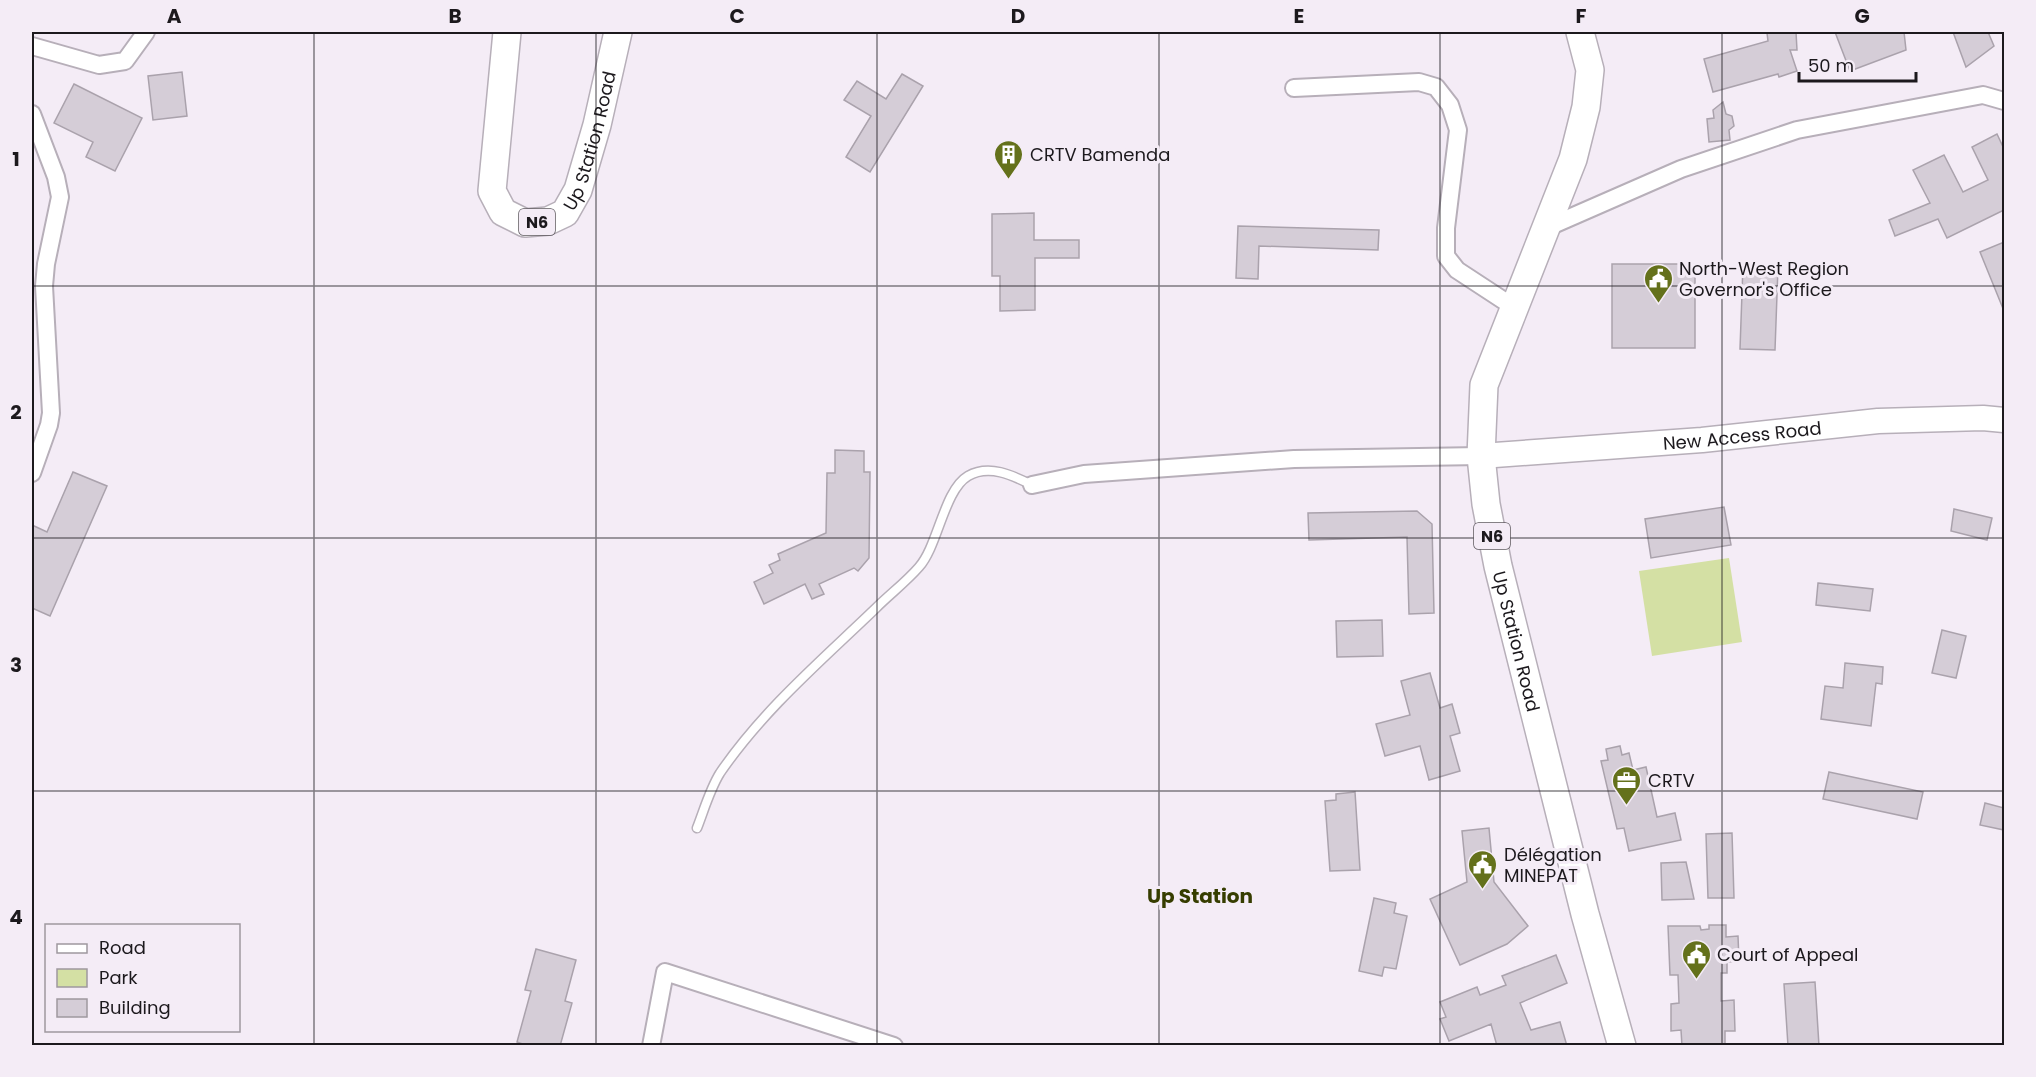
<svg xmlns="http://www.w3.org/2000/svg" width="2036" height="1077" viewBox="0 0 2036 1077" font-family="Poppins,sans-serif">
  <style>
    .green { fill: #d4e0a4 }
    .building { fill: #d5cdd7; stroke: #aaa2ac; stroke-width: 1.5 }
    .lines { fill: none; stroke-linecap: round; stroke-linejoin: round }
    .service-casing { stroke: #b7afb9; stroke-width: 11 }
    .minor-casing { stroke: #b7afb9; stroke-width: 20 }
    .secondary-casing { stroke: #b7afb9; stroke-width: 27 }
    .trunk-casing { stroke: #b7afb9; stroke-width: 30 }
    .service { stroke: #fff; stroke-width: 8 }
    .minor { stroke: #fff; stroke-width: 16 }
    .secondary { stroke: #fff; stroke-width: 24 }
    .trunk { stroke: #fff; stroke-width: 27 }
    .grid { fill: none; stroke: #1c191d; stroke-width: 1.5; stroke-opacity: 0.55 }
    .labels { text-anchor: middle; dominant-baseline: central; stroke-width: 6; stroke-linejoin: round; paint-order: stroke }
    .shield { fill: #f4ecf6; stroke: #5d585e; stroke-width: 1.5 }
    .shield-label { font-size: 16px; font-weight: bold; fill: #1c191d }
    .street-label { font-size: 18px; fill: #1c191d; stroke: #f4ecf6 }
    .poi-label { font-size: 18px; fill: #1c191d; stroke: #f4ecf6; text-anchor: start }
    .neighbourhood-label { font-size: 20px; font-weight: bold; fill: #363d00; stroke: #f4ecf6 }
    .neatline { fill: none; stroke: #1c191d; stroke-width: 2 }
    .grid-label { font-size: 20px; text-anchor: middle; font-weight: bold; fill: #1c191d }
  </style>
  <rect width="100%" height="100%" fill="#f4ecf6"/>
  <polygon class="green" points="1729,558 1742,642 1652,656 1639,571"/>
  <g class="building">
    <polygon points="1796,32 1797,50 1790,50 1797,71 1779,77 1778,74 1713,92 1704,59 1768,41 1767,33"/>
    <polygon points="1835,32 1904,32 1906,50 1850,71"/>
    <polygon points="1953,32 1988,32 1994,46 1966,67"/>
    <polygon points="182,72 187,116 153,120 148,76"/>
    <polygon points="902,74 923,86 870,172 846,157 871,116 844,100 857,81 886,99"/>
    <polygon points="74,84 142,118 115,171 86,157 93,142 54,123"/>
    <polygon points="1723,102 1726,114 1732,116 1734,126 1729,130 1730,140 1709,142 1707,119 1714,118 1713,110"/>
    <polygon points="1997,134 2004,149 2004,210 1947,238 1938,219 1895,236 1889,220 1930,203 1913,170 1944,155 1963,192 1988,180 1972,147"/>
    <polygon points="1034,213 1034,240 1079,240 1079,258 1035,258 1035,310 1000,311 1000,276 992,276 992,214"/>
    <polygon points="1238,226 1379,230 1378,250 1259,246 1258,279 1236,278"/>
    <polygon points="2004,242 2004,311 1980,252"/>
    <rect x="1612" y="264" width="83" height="84"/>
    <polygon points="1743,265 1778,267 1775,350 1740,349"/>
    <polygon points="835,450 864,451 864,472 870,472 869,558 858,571 854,568 819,584 824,594 812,599 805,584 764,604 754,582 773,573 769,565 780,560 778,554 826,533 827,473 835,473"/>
    <polygon points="73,472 107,486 50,616 32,608 32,525 47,532"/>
    <polygon points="1724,507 1731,545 1651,558 1645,519"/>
    <polygon points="1954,509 1992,518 1987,540 1951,531"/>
    <polygon points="1417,511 1432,524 1434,613 1409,614 1407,537 1309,540 1308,513"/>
    <polygon points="1818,583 1873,589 1870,611 1816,605"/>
    <polygon points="1382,620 1383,656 1337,657 1336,621"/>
    <polygon points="1942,630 1966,636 1956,678 1932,673"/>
    <polygon points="1845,663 1883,667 1882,684 1876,683 1871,726 1821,719 1825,686 1843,688"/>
    <polygon points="1430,673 1440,708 1452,704 1460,733 1450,736 1460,771 1429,780 1420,746 1385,756 1376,724 1410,715 1401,681"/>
    <polygon points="1620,746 1622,755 1629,753 1633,770 1646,767 1657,817 1675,813 1681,840 1629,851 1624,828 1617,829 1601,761 1608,760 1606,749"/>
    <polygon points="1829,772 1923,792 1917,819 1823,799"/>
    <polygon points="1355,792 1360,870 1330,871 1325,801 1336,800 1336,794"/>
    <polygon points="1985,803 2004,808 2004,830 1980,825"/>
    <polygon points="1489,828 1494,882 1528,926 1507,944 1460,965 1430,899 1467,882 1462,831"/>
    <polygon points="1732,833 1734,898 1708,898 1706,834"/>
    <polygon points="1686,862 1694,899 1662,900 1661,863"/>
    <polygon points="1374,898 1396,903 1394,913 1407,916 1396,969 1384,967 1382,976 1359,971"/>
    <polygon points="1709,925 1726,925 1726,937 1738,936 1739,961 1727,962 1727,973 1721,973 1721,1001 1734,1000 1735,1031 1725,1031 1725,1046 1682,1046 1681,1030 1671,1031 1671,1004 1679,1003 1678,975 1670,975 1668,926 1700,926 1701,930 1709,929"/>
    <polygon points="536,949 576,960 565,1001 572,1003 560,1046 528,1046 517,1042 531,991 525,990"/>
    <polygon points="1556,955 1567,983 1520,1003 1531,1030 1560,1022 1567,1046 1497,1046 1491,1024 1449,1041 1440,1019 1446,1017 1440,1002 1477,987 1480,995 1506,985 1502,976"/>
    <polygon points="1815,982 1819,1046 1788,1046 1784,984"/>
  </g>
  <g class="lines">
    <defs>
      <path id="service" d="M697,828C704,810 710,789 720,773C763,710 822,660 876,608C890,594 906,582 919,567C938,546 944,490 968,476C989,464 1012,475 1032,485"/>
      <g id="minor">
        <polyline points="32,46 99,65 125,61 146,32"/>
        <polyline points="1294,88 1419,82 1436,87 1450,105 1458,130 1446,228 1446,256 1457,270 1515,308"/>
        <polyline points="32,114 56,177 60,197 46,264 44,286 51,413 49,425 32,473"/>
        <polyline points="1546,228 1681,169 1797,130 1983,95 2004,101"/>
        <polyline points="1032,485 1084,474 1294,459 1481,456"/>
        <polyline points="651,1046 665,972 894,1046"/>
      </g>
      <g id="secondary">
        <path id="s1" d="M1481,456L1702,440L1878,421L1983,418L2004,420"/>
      </g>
      <g id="trunk">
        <path id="s2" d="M507,32L492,191L503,212L525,223L548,221L565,213L578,190L597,125L618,32"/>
        <path id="s3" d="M1580,32L1590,70L1586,107L1573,159L1484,385L1481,456L1486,504L1498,566L1585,914L1622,1046"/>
      </g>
    </defs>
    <use href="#service" class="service-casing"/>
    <use href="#minor" class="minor-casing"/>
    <use href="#secondary" class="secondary-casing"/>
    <use href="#trunk" class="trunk-casing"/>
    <use href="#service" class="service"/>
    <use href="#minor" class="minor"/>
    <use href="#secondary" class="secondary"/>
    <use href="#trunk" class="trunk"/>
  </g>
  <path class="grid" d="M314,32V1046M596,32V1046M877,32V1046M1159,32V1046M1440,32V1046M1722,32V1046M32,286H2004M32,538H2004M32,791H2004"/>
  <defs>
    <symbol id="building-pin" viewBox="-11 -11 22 30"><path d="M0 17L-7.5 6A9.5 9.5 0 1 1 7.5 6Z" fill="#64711b" stroke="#f4ecf6"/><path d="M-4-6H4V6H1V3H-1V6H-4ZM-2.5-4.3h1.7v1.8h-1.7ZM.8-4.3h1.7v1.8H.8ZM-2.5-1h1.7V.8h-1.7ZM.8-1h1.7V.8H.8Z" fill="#fff"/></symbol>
    <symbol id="civic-pin" viewBox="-11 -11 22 30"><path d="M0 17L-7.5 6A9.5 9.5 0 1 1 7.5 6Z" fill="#64711b" stroke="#f4ecf6"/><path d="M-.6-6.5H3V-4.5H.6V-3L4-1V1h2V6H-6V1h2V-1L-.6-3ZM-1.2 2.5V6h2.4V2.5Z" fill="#fff"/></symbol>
    <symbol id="office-pin" viewBox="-11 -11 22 30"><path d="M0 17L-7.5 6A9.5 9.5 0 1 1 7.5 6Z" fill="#64711b" stroke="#f4ecf6"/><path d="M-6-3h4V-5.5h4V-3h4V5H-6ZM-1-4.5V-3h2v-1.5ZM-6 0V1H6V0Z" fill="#fff"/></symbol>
  </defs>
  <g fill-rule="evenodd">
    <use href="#building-pin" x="992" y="138" width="33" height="45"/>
    <use href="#civic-pin" x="1642" y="262" width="33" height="45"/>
    <use href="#office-pin" x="1610" y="764" width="33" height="45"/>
    <use href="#civic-pin" x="1466" y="848" width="33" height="45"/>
    <use href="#civic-pin" x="1680" y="938" width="33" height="45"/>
  </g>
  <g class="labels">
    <g class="shield">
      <rect x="519" y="209" width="36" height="26" rx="4.5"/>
      <rect x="1474" y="523" width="36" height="26" rx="4.5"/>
    </g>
    <g class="shield-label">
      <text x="537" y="222">N6</text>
      <text x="1492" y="536">N6</text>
    </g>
    <g class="street-label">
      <text stroke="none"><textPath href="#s2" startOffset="327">Up Station Road</textPath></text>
      <text stroke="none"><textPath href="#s1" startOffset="262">New Access Road</textPath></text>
      <text stroke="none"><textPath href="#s3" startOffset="633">Up Station Road</textPath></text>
    </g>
    <g class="poi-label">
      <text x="1030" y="154">CRTV Bamenda</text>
      <text x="1679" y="268">North-West Region<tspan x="1679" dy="21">Governor's Office</tspan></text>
      <text x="1648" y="780">CRTV</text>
      <text x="1504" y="854">Délégation<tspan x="1504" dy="21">MINEPAT</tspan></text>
      <text x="1717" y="954">Court of Appeal</text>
    </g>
    <g class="neighbourhood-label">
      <text x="1200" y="896">Up Station</text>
    </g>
  </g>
  <rect width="2036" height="1077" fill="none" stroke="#f4ecf6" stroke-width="66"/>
  <rect x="45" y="924" width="195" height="108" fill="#f4ecf6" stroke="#9e989f" stroke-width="1.5"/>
  <rect x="57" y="944" width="30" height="9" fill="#ffffff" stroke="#9e989f" stroke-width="1.5"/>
  <text x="99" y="954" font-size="18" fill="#1c191d">Road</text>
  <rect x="57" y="969" width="30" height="18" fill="#d4e0a4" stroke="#9e989f" stroke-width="1.5"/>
  <text x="99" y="984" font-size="18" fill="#1c191d">Park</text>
  <rect x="57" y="999" width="30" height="18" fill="#d5cdd7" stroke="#9e989f" stroke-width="1.5"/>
  <text x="99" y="1014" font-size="18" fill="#1c191d">Building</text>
  <path d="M1799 72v9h117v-9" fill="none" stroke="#1c191d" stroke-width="3"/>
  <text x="1808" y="72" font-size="18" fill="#1c191d" stroke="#f4ecf6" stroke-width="4.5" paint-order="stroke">50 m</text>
  <rect x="33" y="33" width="1970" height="1011" class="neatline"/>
  <g class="grid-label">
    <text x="174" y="23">A</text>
    <text x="455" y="23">B</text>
    <text x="737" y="23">C</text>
    <text x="1018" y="23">D</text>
    <text x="1299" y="23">E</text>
    <text x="1581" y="23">F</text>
    <text x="1862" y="23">G</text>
    <text x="16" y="166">1</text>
    <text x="16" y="419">2</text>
    <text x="16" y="672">3</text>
    <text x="16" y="924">4</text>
  </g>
</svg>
